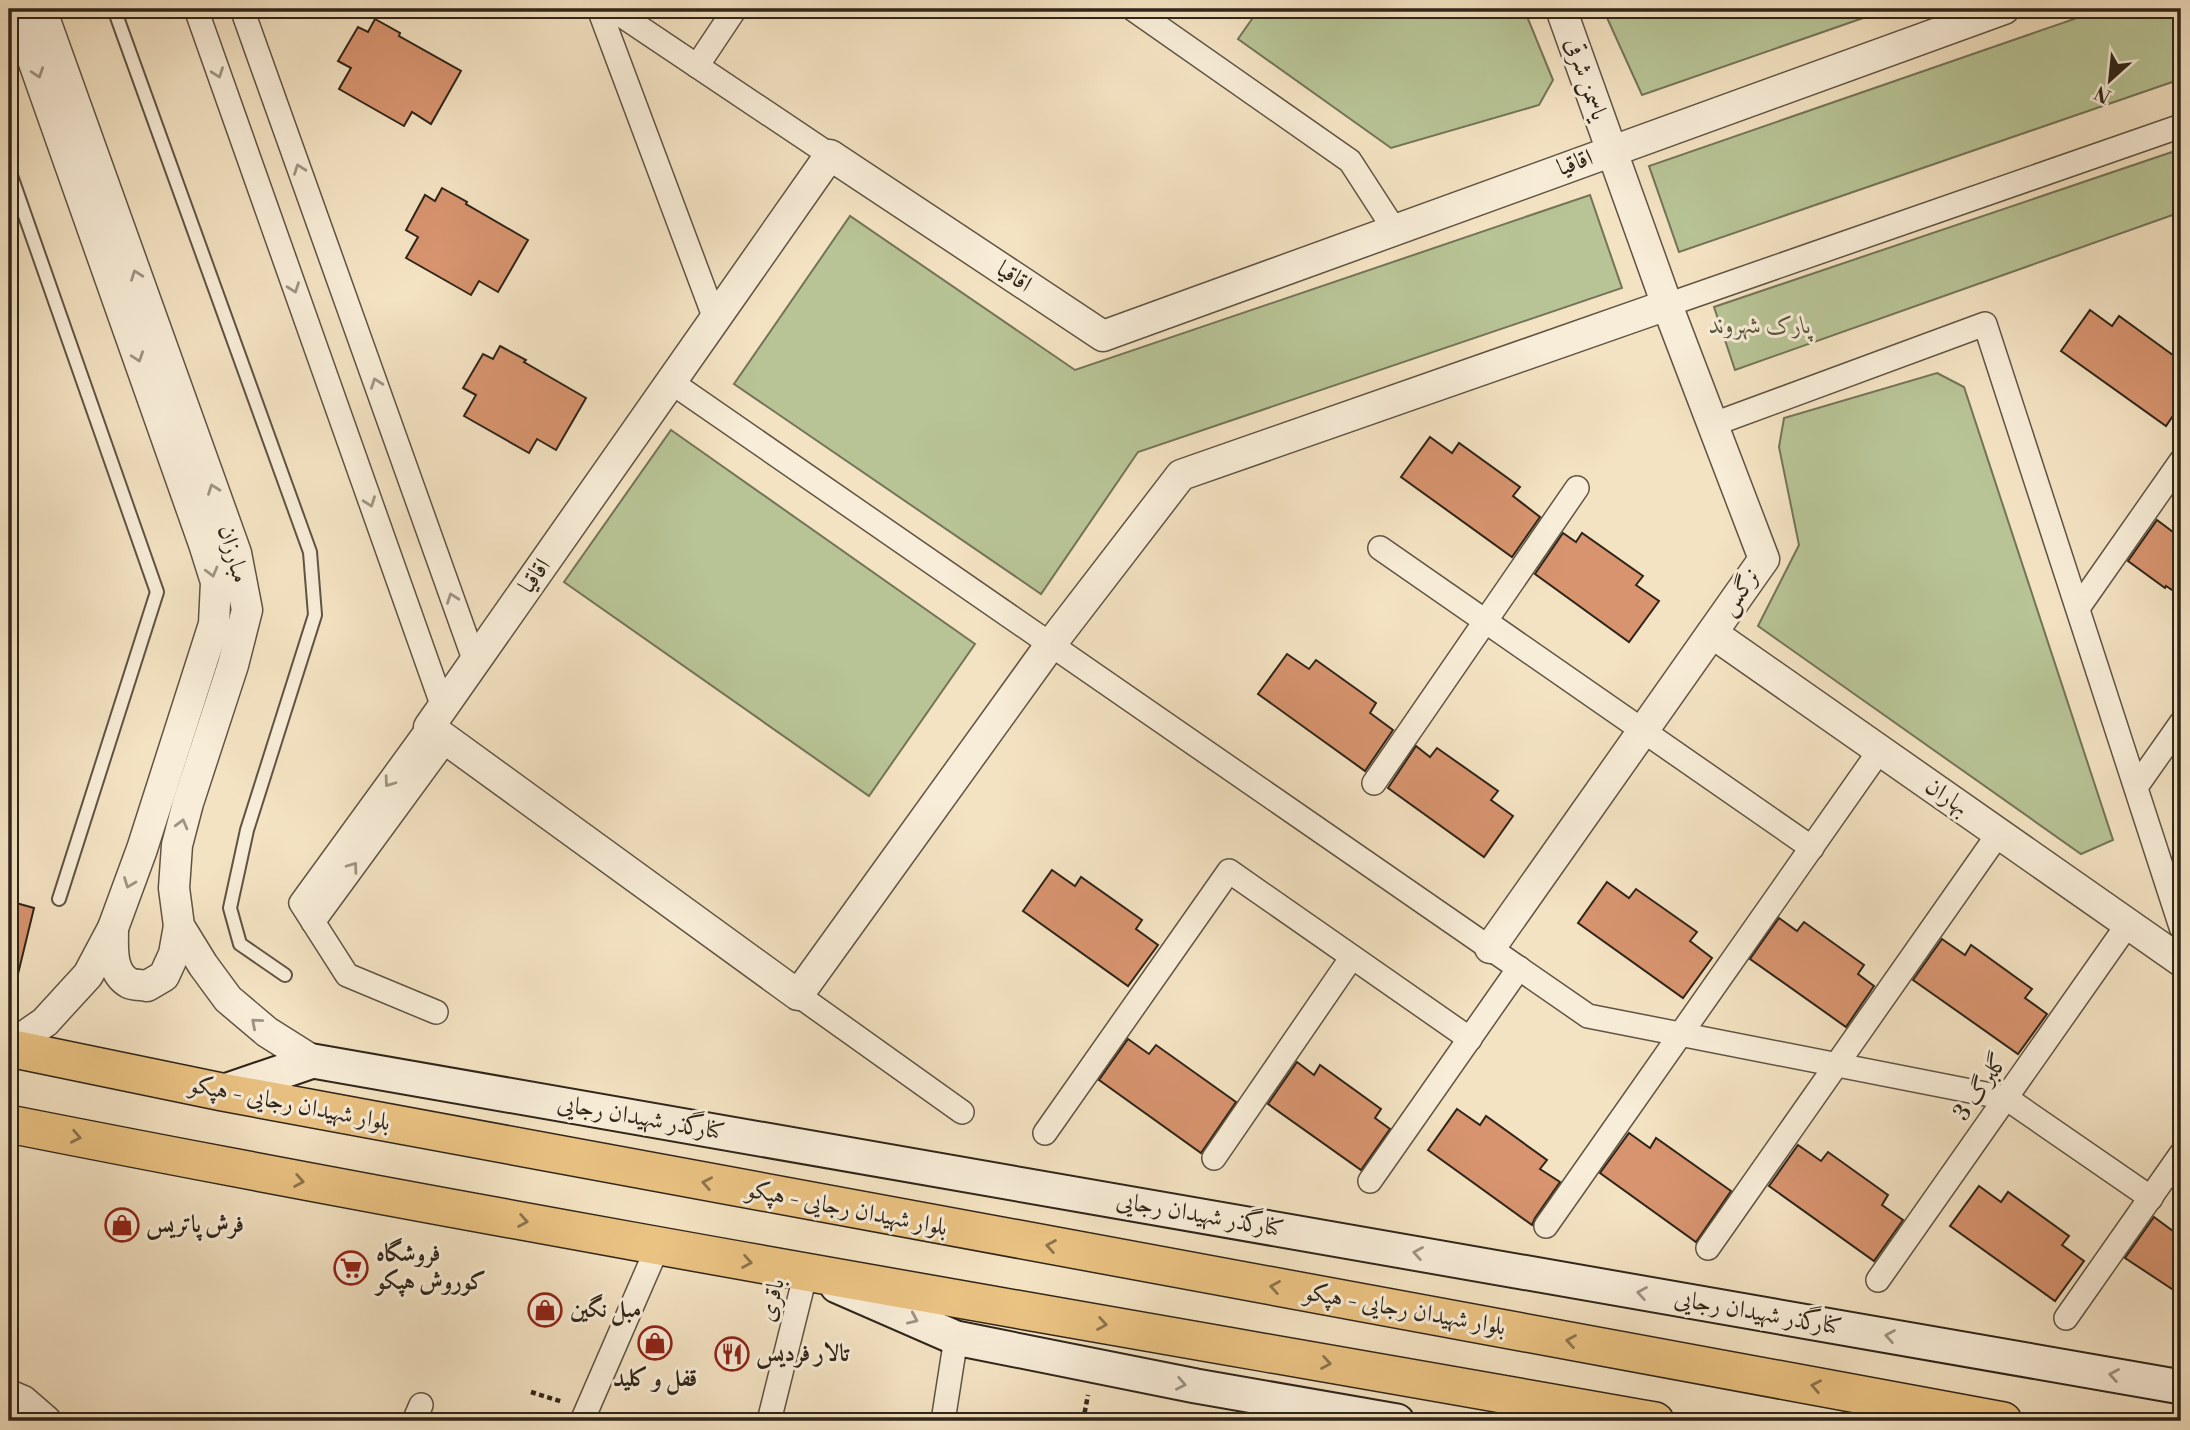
<svg xmlns="http://www.w3.org/2000/svg" width="2190" height="1430" viewBox="0 0 2190 1430" font-family="'Libre Bodoni',Amiri,serif">
  <style>
    .green { fill: #b8c496; stroke: #747458; stroke-width: 2 }
    .building { fill: #d7946f; stroke: #2f2519; stroke-width: 2 }
    .lines { fill: none; stroke-linecap: round; stroke-linejoin: round }
    .service-casing { stroke: #605444; stroke-width: 16 }
    .minor-casing { stroke: #605444; stroke-width: 26 }
    .tertiary-casing { stroke: #605444; stroke-width: 33 }
    .secondary-casing { stroke: #2f2519; stroke-width: 37 }
    .primary-casing { stroke: #2f2519; stroke-width: 40 }
    .path { stroke: #2f2519; stroke-width: 4.5; stroke-dasharray: 5 3.5; stroke-linecap: butt }
    .service { stroke: #f8edd8; stroke-width: 12 }
    .minor { stroke: #f8edd8; stroke-width: 23 }
    .tertiary { stroke: #f8edd8; stroke-width: 30 }
    .secondary { stroke: #f8edd8; stroke-width: 33 }
    .primary { stroke: #eac282; stroke-width: 37 }
    .oneway { stroke: #9e9382 }
    .oneway2 { stroke: #8c744e }
    .labels { text-anchor: middle; dominant-baseline: central; stroke-width: 6; stroke-linejoin: round; paint-order: stroke }
    .street-label { font-size: 24px; fill: #2f2519; stroke: #f8edd8 }
    .park-label { font-size: 24px; font-style: italic; fill: #58553e; stroke: #f8edd8 }
    .poi-label { font-size: 24px; font-weight: bold; fill: #2f2519; stroke: #f8edd8; text-anchor: start }
  </style>
  <rect width="100%" height="100%" fill="#f4e3c3"/>
  <filter id="stains"><feTurbulence type="fractalNoise" baseFrequency=".00286" numOctaves="4"/><feColorMatrix values="0 0 0 0 .2 0 0 0 0 .09 0 0 0 0 .02 0 0 0 .5 -.17"/></filter>
  <radialGradient id="worn" r=".72"><stop offset=".6" stop-color="#630" stop-opacity="0"/><stop offset="1" stop-color="#630" stop-opacity=".3"/></radialGradient>
  <g class="green">
    <polygon points="1259,9 1524,9 1553,80 1539,105 1391,148 1238,39"/>
    <polygon points="1603,9 1889,9 1642,95"/>
    <polygon points="2103,9 2181,9 2181,79 1679,252 1649,166"/>
    <polygon points="2181,149 2181,212 1735,370 1714,307"/>
    <polygon points="1590,195 1622,288 1138,452 1041,594 734,384 850,216 1075,370"/>
    <polygon points="1937,373 1964,387 2113,840 2081,854 1758,626 1799,545 1779,447 1784,418"/>
    <polygon points="671,430 975,644 869,796 564,582"/>
  </g>
  <g class="building">
    <polygon points="375,19 400,33 399,36 461,71 431,124 412,112 404,126 339,89 351,68 338,61 358,27 368,32"/>
    <polygon points="442,188 467,202 466,204 528,240 498,292 479,281 471,295 406,258 418,237 406,230 425,195 435,201"/>
    <polygon points="2090,310 2112,326 2119,316 2181,361 2181,404 2166,426 2061,351"/>
    <polygon points="500,346 526,360 524,362 586,398 556,450 537,439 529,453 464,416 476,395 463,388 483,354 493,359"/>
    <polygon points="1430,437 1452,453 1459,443 1520,487 1513,496 1540,517 1512,557 1401,477"/>
    <polygon points="2157,520 2181,538 2181,596 2166,586 2165,588 2128,561"/>
    <polygon points="1563,533 1576,542 1582,533 1643,576 1636,585 1659,601 1629,642 1535,574"/>
    <polygon points="1287,654 1309,669 1316,660 1376,703 1370,713 1393,730 1365,771 1258,694"/>
    <polygon points="1416,746 1430,757 1437,748 1498,791 1491,800 1513,816 1484,857 1388,788"/>
    <polygon points="1052,870 1075,886 1081,877 1142,920 1136,929 1158,945 1128,986 1023,911"/>
    <polygon points="1607,882 1629,898 1636,889 1697,932 1690,941 1712,958 1683,998 1578,923"/>
    <polygon points="9,901 34,908 18,974 9,973"/>
    <polygon points="1779,918 1797,931 1804,922 1864,965 1858,974 1874,986 1846,1027 1750,959"/>
    <polygon points="1942,939 1965,955 1971,945 2032,989 2025,998 2047,1014 2018,1054 1913,980"/>
    <polygon points="1128,1039 1149,1054 1156,1045 1236,1102 1201,1153 1099,1080"/>
    <polygon points="1297,1062 1314,1075 1320,1065 1381,1109 1375,1118 1390,1129 1361,1170 1268,1104"/>
    <polygon points="1457,1109 1480,1125 1486,1116 1547,1160 1540,1169 1560,1182 1535,1218 1532,1225 1428,1150"/>
    <polygon points="1629,1133 1650,1148 1656,1138 1731,1191 1696,1242 1600,1173"/>
    <polygon points="1798,1145 1821,1161 1828,1152 1888,1195 1882,1205 1903,1220 1874,1261 1769,1186"/>
    <polygon points="1979,1186 2001,1202 2008,1192 2069,1236 2062,1245 2084,1261 2055,1301 1950,1226"/>
    <polygon points="2154,1217 2181,1237 2181,1295 2125,1258"/>
  </g>
  <g class="lines">
    <defs>
      <g id="service">
        <polyline points="114,9 310,552 315,615 247,830 230,908 240,944 285,975"/>
        <polyline points="9,170 157,592 59,899"/>
      </g>
      <g id="minor">
        <polyline points="196,9 443,707"/>
        <polyline points="242,9 475,662"/>
        <polyline points="599,9 715,319"/>
        <polyline points="612,9 830,155"/>
        <polyline points="1133,9 1350,161 1394,229"/>
        <polyline points="697,66 735,9"/>
        <polyline points="1667,305 2181,126"/>
        <polyline points="671,382 1588,1016 2006,1098 2151,1198"/>
        <polyline points="1714,424 1985,324 2181,927"/>
        <polyline points="1380,548 1812,848"/>
        <polyline points="2078,608 2181,461"/>
        <polyline points="429,727 301,903 347,975 436,1012"/>
        <polyline points="1374,783 1577,488"/>
        <polyline points="2136,787 2181,723"/>
        <polyline points="313,922 447,739"/>
        <polyline points="798,995 962,1112"/>
        <polyline points="1045,1133 1229,871 1470,1039"/>
        <polyline points="1214,1158 1352,957"/>
        <polyline points="1370,1181 1519,968"/>
        <polyline points="1546,1226 1880,750"/>
        <polyline points="1708,1248 1999,833"/>
        <polyline points="1878,1280 2128,924"/>
        <polyline points="2066,1318 2181,1154"/>
        <polyline points="414,1421 421,1405"/>
        <polyline points="582,1421 658,1246"/>
        <polyline points="769,1421 806,1272"/>
        <polyline points="943,1421 956,1338"/>
      </g>
      <g id="tertiary">
        <polyline points="41,9 236,553 247,610 233,665 188,803 177,845 174,888 179,926 203,965 228,999 267,1032 313,1061"/>
        <polyline points="1667,305 1181,475 1051,644 798,995 429,727 830,155 1103,336 2004,9"/>
        <polyline points="1712,633 2181,961"/>
        <path d="M113,928C113,947 110,972 129,983C133,985 142,985 147,986L164,976L174,954L179,926"/>
        <polyline points="1490,948 1764,559 1667,305 1561,9"/>
        <polyline points="9,1047 45,1022 88,975 113,928 142,849 214,624 216,582 204,544 15,9"/>
        <polyline points="9,1395 23,1401 46,1421"/>
      </g>
      <g id="secondary">
        <polyline points="222,1092 313,1061 2181,1387"/>
        <polyline points="837,1286 956,1338 1196,1386 1397,1421"/>
      </g>
      <g id="primary">
        <polyline points="9,1048 222,1092 2003,1421"/>
        <path d="M9,1124C556,1232 1106,1324 1655,1421"/>
      </g>
    </defs>
    <use href="#service" class="service-casing"/>
    <use href="#minor" class="minor-casing"/>
    <use href="#tertiary" class="tertiary-casing"/>
    <use href="#secondary" class="secondary-casing"/>
    <use href="#primary" class="primary-casing"/>
    <g class="path">
      <polyline points="531,1392 563,1402"/>
      <polyline points="1083,1421 1088,1395"/>
    </g>
    <use href="#service" class="service"/>
    <use href="#minor" class="minor"/>
    <use href="#tertiary" class="tertiary"/>
    <use href="#secondary" class="secondary"/>
    <use href="#primary" class="primary"/>
  </g>
  <defs><path id="oneway-chevron" d="M-2-3.5L2.5 0L-2 3.5" fill="none" stroke-width="1.6" stroke-linecap="round" stroke-linejoin="round" transform="scale(1.75)"/></defs>
  <g class="oneway">
    <use href="#oneway-chevron" transform="translate(38 73) rotate(71)"/>
    <use href="#oneway-chevron" transform="translate(218 73) rotate(70)"/>
    <use href="#oneway-chevron" transform="translate(299 169) rotate(-110)"/>
    <use href="#oneway-chevron" transform="translate(136 275) rotate(-110)"/>
    <use href="#oneway-chevron" transform="translate(294 288) rotate(70)"/>
    <use href="#oneway-chevron" transform="translate(138 357) rotate(71)"/>
    <use href="#oneway-chevron" transform="translate(376 383) rotate(-110)"/>
    <use href="#oneway-chevron" transform="translate(213 489) rotate(-110)"/>
    <use href="#oneway-chevron" transform="translate(370 502) rotate(70)"/>
    <use href="#oneway-chevron" transform="translate(212 572) rotate(75)"/>
    <use href="#oneway-chevron" transform="translate(452 598) rotate(-110)"/>
    <use href="#oneway-chevron" transform="translate(389 782) rotate(126)"/>
    <use href="#oneway-chevron" transform="translate(182 824) rotate(-75)"/>
    <use href="#oneway-chevron" transform="translate(353 867) rotate(-54)"/>
    <use href="#oneway-chevron" transform="translate(129 883) rotate(111)"/>
    <use href="#oneway-chevron" transform="translate(256 1023) rotate(-139)"/>
    <use href="#oneway-chevron" transform="translate(1418 1253) rotate(-170)"/>
    <use href="#oneway-chevron" transform="translate(1642 1293) rotate(-170)"/>
    <use href="#oneway-chevron" transform="translate(913 1319) rotate(24)"/>
    <use href="#oneway-chevron" transform="translate(1890 1336) rotate(-170)"/>
    <use href="#oneway-chevron" transform="translate(2114 1375) rotate(-170)"/>
    <use href="#oneway-chevron" transform="translate(1181 1384) rotate(11)"/>
  </g>
  <g class="oneway2">
    <use href="#oneway-chevron" transform="translate(76 1137) rotate(11)"/>
    <use href="#oneway-chevron" transform="translate(299 1181) rotate(10)"/>
    <use href="#oneway-chevron" transform="translate(707 1183) rotate(-169)"/>
    <use href="#oneway-chevron" transform="translate(523 1221) rotate(10)"/>
    <use href="#oneway-chevron" transform="translate(1051 1246) rotate(-170)"/>
    <use href="#oneway-chevron" transform="translate(747 1262) rotate(10)"/>
    <use href="#oneway-chevron" transform="translate(1275 1287) rotate(-170)"/>
    <use href="#oneway-chevron" transform="translate(1102 1324) rotate(10)"/>
    <use href="#oneway-chevron" transform="translate(1571 1341) rotate(-170)"/>
    <use href="#oneway-chevron" transform="translate(1326 1363) rotate(10)"/>
    <use href="#oneway-chevron" transform="translate(1816 1386) rotate(-169)"/>
  </g>
  <defs>
    <symbol id="shop-ring" viewBox="-11 -11 22 22"><circle r="9.5" fill="#f8edd8" stroke="#8f2418" stroke-width="1.5"/><path d="M-5-2.5h2.3a2.7 3.5 0 0 1 5.4 0H5L5.5 6h-11ZM-1.5-2.5h3a1.5 2.3 0 0 0-3 0Z" fill="#8f2418"/></symbol>
    <symbol id="supermarket-ring" viewBox="-11 -11 22 22"><circle r="9.5" fill="#f8edd8" stroke="#8f2418" stroke-width="1.5"/><path d="M-6-5.5h2.5l.6 2H6L4.5 2H-2.5L-4.4-4H-6ZM-1.5 3.2a1.3 1.3 0 1 0 .1 0ZM3 3.2a1.3 1.3 0 1 0 .1 0Z" fill="#8f2418"/></symbol>
    <symbol id="restaurant-ring" viewBox="-11 -11 22 22"><circle r="9.5" fill="#f8edd8" stroke="#8f2418" stroke-width="1.5"/><path d="M-5-6h1v4h1v-4h1v4h1v-4h1v5L-1.5 .5V6h-2V.5L-5-1ZM5-6V6H3V1.5H1.5Q1.5-4 5-6Z" fill="#8f2418"/></symbol>
  </defs>
  <g fill-rule="evenodd">
    <use href="#shop-ring" x="103" y="1206" width="38" height="38"/>
    <use href="#supermarket-ring" x="332" y="1249" width="38" height="38"/>
    <use href="#shop-ring" x="526" y="1291" width="38" height="38"/>
    <use href="#shop-ring" x="636" y="1324" width="38" height="38"/>
    <use href="#restaurant-ring" x="713" y="1335" width="38" height="38"/>
  </g>
  <g class="labels">
    <g class="street-label">
      <text transform="translate(1586 79) rotate(71)">یاسمن شرقی</text>
      <text transform="translate(1575 163) rotate(-20)">اقاقیا</text>
      <text transform="translate(1014 277) rotate(34)">اقاقیا</text>
      <text transform="translate(233 554) rotate(74)">مبارزان</text>
      <text transform="translate(535 576) rotate(-55)">اقاقیا</text>
      <text transform="translate(1740 592) rotate(-55)">نرگس</text>
      <text transform="translate(1947 797) rotate(35)">بهاران</text>
      <text transform="translate(1981 1087) rotate(-55)">گلبرگ 3</text>
      <text transform="translate(290 1104) rotate(11)">بلوار شهیدان رجایی - هپکو</text>
      <text transform="translate(641 1118) rotate(10)">کنارگذر شهیدان رجایی</text>
      <text transform="translate(847 1209) rotate(11)">بلوار شهیدان رجایی - هپکو</text>
      <text transform="translate(1200 1215) rotate(10)">کنارگذر شهیدان رجایی</text>
      <text transform="translate(772 1300) rotate(-76)">باقری</text>
      <text transform="translate(1405 1310) rotate(10)">بلوار شهیدان رجایی - هپکو</text>
      <text transform="translate(1758 1313) rotate(10)">کنارگذر شهیدان رجایی</text>
    </g>
    <g class="park-label">
      <text x="1760" y="326">پارک شهروند</text>
    </g>
    <g class="poi-label">
      <text x="146" y="1225">فرش پاتریس</text>
      <text x="376" y="1254">فروشگاه<tspan x="376" dy="28">کوروش هپکو</tspan></text>
      <text x="570" y="1310">مبل نگین</text>
      <text x="756" y="1354">تالار فردیس</text>
      <text x="655" y="1379" text-anchor="middle">قفل و کلید</text>
    </g>
  </g>
  <rect width="2190" height="1430" fill="none" stroke="#f4e3c3" stroke-width="35"/>
  <rect x="10" y="10" width="2169" height="1409" fill="none" stroke="#2f2519" stroke-width="3.5"/>
  <rect x="18" y="18" width="2155" height="1395" fill="none" stroke="#2f2519" stroke-width="2"/>
  <g transform="translate(2110 80) rotate(207)" stroke="#f8edd8" stroke-width="5" paint-order="stroke">
  <path d="M0-5L12 26L0 18L-12 26Z" fill="#2f2519"/>
  <text y="-10" font-size="19" font-weight="bold" text-anchor="middle" fill="#2f2519">N</text>
  </g>
  <rect width="100%" height="100%" filter="url(#stains)"/>
  <rect width="100%" height="100%" fill="url(#worn)"/>
</svg>
